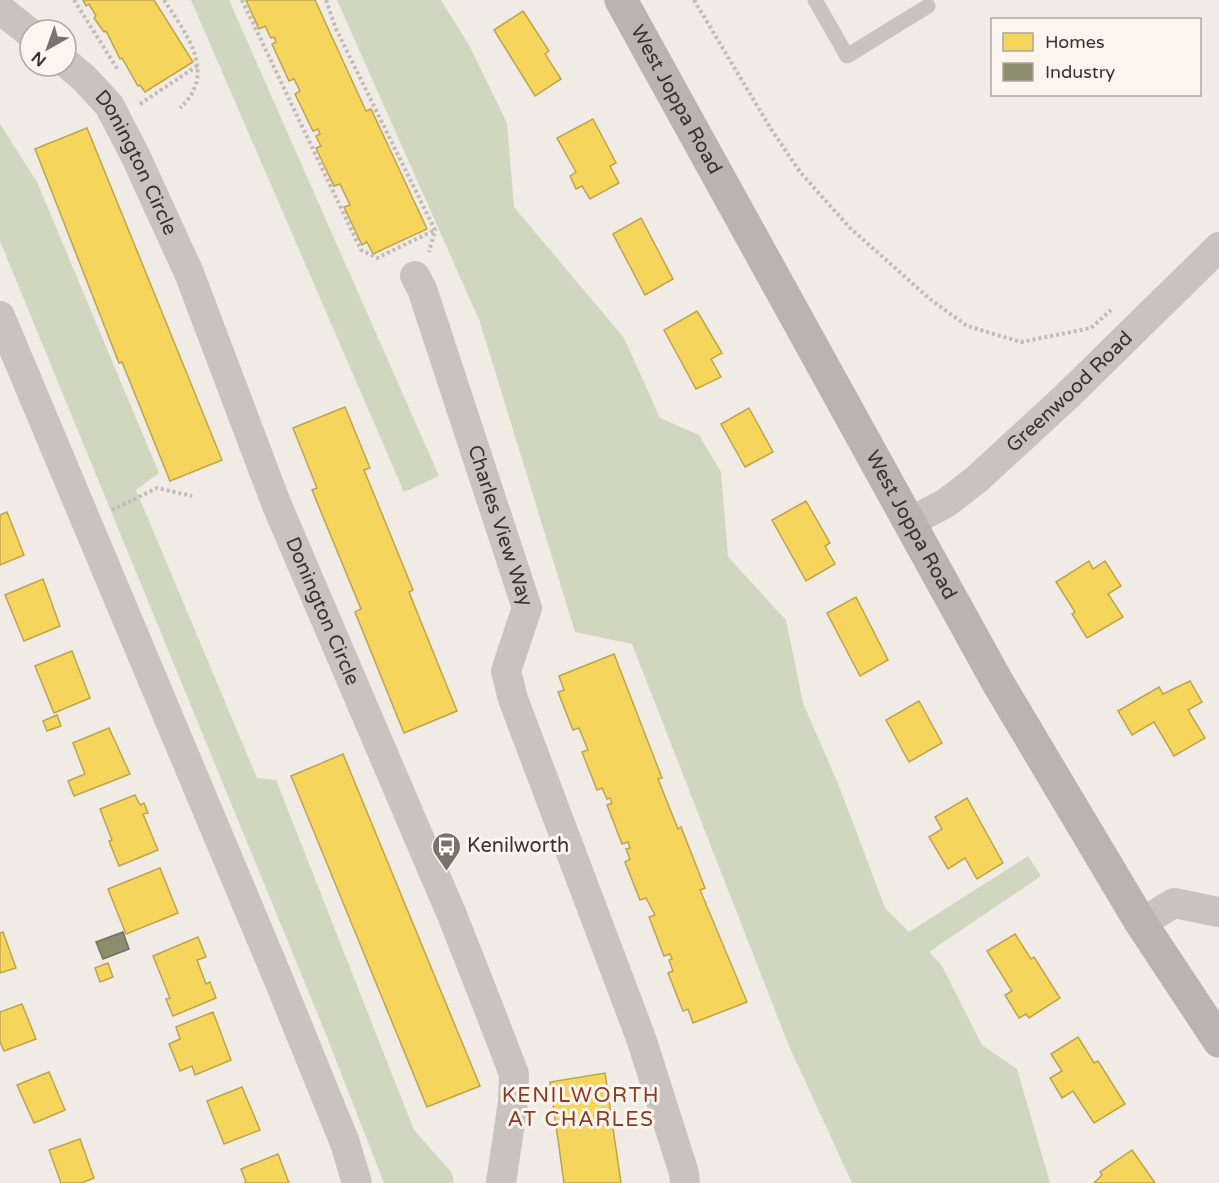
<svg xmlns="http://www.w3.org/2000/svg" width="1219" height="1183" viewBox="0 0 1219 1183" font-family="'Varela Round',sans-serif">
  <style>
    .green { fill: #d1d6bf }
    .homes { fill: #f6d55c; stroke: #bea44d; stroke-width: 1.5 }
    .industry { fill: #8c8c6e; stroke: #74705a; stroke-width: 1.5 }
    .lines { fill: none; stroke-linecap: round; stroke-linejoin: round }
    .path { stroke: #c2bbb6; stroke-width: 4; stroke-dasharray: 3 3; stroke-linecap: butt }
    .lane { stroke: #c9c3be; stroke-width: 15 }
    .street { stroke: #c9c3be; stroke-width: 30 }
    .secondary { stroke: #bab3ae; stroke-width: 33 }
    .labels { text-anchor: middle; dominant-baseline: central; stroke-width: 6; stroke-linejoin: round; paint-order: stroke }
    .street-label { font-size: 20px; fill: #3b302b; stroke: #fbf5ee }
    .poi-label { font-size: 20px; fill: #3b302b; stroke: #fbf5ee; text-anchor: start }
    .neighbourhood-label { font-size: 21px; letter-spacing: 1.5px; fill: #8c3b22; stroke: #fbf5ee }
  </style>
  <rect width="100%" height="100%" fill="#f0ebe5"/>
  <g class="green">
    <polygon points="191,0 229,0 439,476 404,492"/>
    <polygon points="337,0 441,0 469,45 507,123 514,207 624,338 660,418 699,435 721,472 728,557 786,620 803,703 839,786 885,908 909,932 1028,856 1041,876 929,952 942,966 982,1045 1017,1069 1050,1183 852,1183 789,1046 632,644 575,632 480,322"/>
    <polygon points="0,124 37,182 159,473 136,490 257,778 276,780 414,1130 452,1173 454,1183 384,1183 323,1027 0,241"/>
  </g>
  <g class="homes">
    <polygon points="83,0 154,0 193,62 145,92 140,85 138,86 122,58 120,59 106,31 104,32 94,18 96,16 89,4 86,6"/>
    <polygon points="246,0 315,0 366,111 371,109 427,229 373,254 367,242 362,245 344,207 350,205 340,184 334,186 316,148 321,146 316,136 320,134 318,129 313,131 295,94 300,91 294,79 289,81 272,44 276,42 274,37 271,38 265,26 259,29"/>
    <polygon points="523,11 549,51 545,54 561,79 535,96 494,30"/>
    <polygon points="593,119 616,163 610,166 619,183 590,199 582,186 576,189 570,176 576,172 557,138"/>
    <polygon points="87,128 222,460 170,481 122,362 119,363 35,149"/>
    <polygon points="641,218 673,279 645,295 613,234"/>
    <polygon points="697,311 722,353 711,359 721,377 696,389 664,330"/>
    <polygon points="345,407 370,468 364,470 413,590 409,592 457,711 404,733 355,612 361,609 312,490 317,488 293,428"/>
    <polygon points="749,408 773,452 745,467 721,424"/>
    <polygon points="806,501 830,543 825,546 835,564 806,581 772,520"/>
    <polygon points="7,512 24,555 0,565 0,515"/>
    <polygon points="1089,561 1093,569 1105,561 1121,586 1108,594 1123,617 1087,638 1072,614 1075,612 1056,582"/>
    <polygon points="43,579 60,626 24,641 5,595"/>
    <polygon points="856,597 888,660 860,676 827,613"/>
    <polygon points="72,651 90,698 54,713 35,666"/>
    <polygon points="614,654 662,778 658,779 678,829 681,827 705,888 700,890 747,1002 693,1023 688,1009 683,1011 668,973 673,971 669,960 672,959 670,954 664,956 649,917 655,915 646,898 640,900 625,862 630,859 626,849 630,848 628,842 622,844 607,805 612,803 610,798 607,799 602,788 597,790 582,752 588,750 579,728 573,730 558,692 564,690 559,676"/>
    <polygon points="1190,681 1202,702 1188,710 1205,738 1174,756 1154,722 1132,735 1118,711 1159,687 1163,694"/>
    <polygon points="919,701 942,743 909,762 886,720"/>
    <polygon points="57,715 61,726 47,731 43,721"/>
    <polygon points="109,728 130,774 74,796 68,781 85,774 73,743"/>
    <polygon points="343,754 480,1086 427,1107 291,776"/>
    <polygon points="135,795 140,805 144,803 148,813 143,814 158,850 119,866 109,841 112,840 100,809"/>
    <polygon points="967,798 1003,863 977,879 965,858 948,869 929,837 942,829 935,817"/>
    <polygon points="160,868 178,913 126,934 108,889"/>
    <polygon points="3,932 16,968 0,973 0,933"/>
    <polygon points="1015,934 1031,959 1034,957 1060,998 1029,1018 1026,1014 1019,1018 1005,995 1012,991 987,951"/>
    <polygon points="198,937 206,957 197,960 206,984 210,982 216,998 173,1016 166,999 170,998 153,956"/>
    <polygon points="108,963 113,977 100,982 95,968"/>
    <polygon points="22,1004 36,1039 4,1051 0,1042 0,1012"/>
    <polygon points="213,1012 231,1060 195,1075 192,1066 180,1071 169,1044 180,1039 176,1027"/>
    <polygon points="1078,1037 1094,1063 1098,1061 1125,1104 1094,1123 1073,1091 1062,1098 1050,1078 1062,1071 1051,1054"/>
    <polygon points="49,1072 65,1110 34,1123 17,1085"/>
    <polygon points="605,1073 621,1183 564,1183 550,1082"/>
    <polygon points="242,1087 260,1130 224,1144 207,1101"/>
    <polygon points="80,1139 94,1178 81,1183 61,1183 49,1150"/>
    <polygon points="1132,1150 1155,1183 1094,1183 1102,1175 1100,1172"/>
    <polygon points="278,1154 289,1183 244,1183 246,1182 241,1169"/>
  </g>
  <polygon class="industry" points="123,932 129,949 103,959 96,942"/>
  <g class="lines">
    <g class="path">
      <polyline points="74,0 118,70"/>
      <path d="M164,0C186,34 218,73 180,108"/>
      <polyline points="242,0 361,250 377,258 435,230"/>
      <polyline points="326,0 336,29 435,230 429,252"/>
      <polyline points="694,0 771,129 800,172 850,228 930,299 967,326 1021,342 1091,328 1111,310"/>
      <polyline points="140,104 197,66"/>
      <polyline points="112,510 157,488 192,496"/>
    </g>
    <polyline class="lane" points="815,0 847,56 928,6"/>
    <g class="street">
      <polyline points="0,9 30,33"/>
      <path id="s1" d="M66,63L84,78L109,105L135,155L189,273L276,503L452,915L491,1014L514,1074L513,1102L501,1183"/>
      <path id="s2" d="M415,276L422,289L527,608L506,671L513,699L641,1038L684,1173L685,1183"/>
      <polyline points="0,316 280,983 345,1143 357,1183"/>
      <path id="s3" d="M910,522L946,503L977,479L1066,397L1219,247"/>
      <polyline points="1141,923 1174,903 1219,912"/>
    </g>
    <path class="secondary" id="s4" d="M621,0L998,683L1141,923L1219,1041"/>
  </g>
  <defs>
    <symbol id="bus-pin" viewBox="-11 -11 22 30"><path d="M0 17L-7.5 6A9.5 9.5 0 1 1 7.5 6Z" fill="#7a716c" stroke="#fbf5ee"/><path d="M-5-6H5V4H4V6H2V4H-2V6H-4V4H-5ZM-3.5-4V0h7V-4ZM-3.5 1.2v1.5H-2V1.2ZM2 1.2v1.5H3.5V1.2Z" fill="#fff"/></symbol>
  </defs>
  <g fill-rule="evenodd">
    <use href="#bus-pin" x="430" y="830" width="33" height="45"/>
  </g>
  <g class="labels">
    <g class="street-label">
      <text stroke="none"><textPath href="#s4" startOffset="114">West Joppa Road</textPath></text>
      <text stroke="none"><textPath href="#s1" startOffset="124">Donington Circle</textPath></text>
      <text stroke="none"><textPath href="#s3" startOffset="207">Greenwood Road</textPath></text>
      <text stroke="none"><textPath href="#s4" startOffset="600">West Joppa Road</textPath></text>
      <text stroke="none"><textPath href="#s2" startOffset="264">Charles View Way</textPath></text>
      <text stroke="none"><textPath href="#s1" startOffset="610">Donington Circle</textPath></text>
    </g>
    <g class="poi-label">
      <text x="467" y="846">Kenilworth</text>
    </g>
    <g class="neighbourhood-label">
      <text x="581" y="1095">KENILWORTH<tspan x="581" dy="24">AT CHARLES</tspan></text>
    </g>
  </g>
  <rect x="991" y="18" width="210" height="78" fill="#fbf5ee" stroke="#aea6a0" stroke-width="1.5"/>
  <rect x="1003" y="33" width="30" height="18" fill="#f6d55c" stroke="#aea6a0" stroke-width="1.5"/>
  <text x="1045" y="48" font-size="18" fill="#3b302b">Homes</text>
  <rect x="1003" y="63" width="30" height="18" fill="#8c8c6e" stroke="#aea6a0" stroke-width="1.5"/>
  <text x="1045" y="78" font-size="18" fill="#3b302b">Industry</text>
  <g transform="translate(48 48) rotate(220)"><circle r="28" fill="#fbf5ee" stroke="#aea6a0" stroke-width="1.5"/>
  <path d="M0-4.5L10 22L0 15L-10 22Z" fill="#7a716c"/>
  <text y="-9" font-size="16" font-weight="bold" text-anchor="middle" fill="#3b302b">N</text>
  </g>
</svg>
